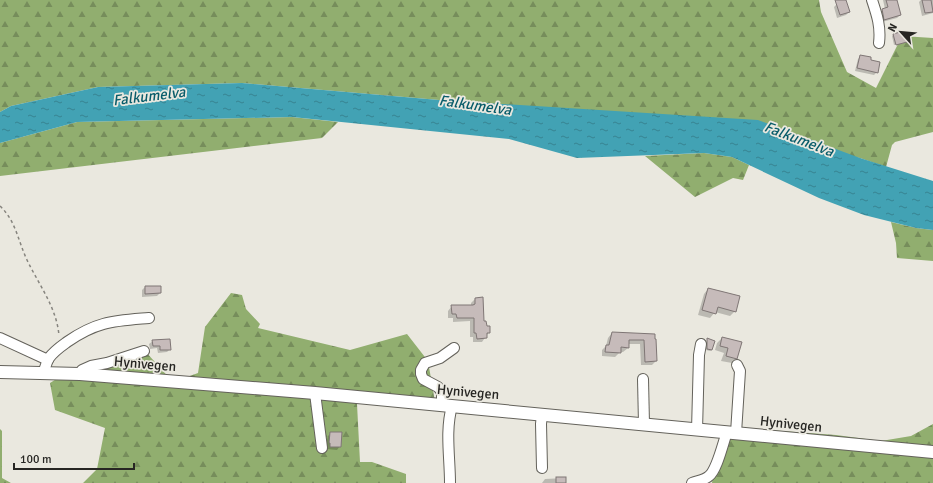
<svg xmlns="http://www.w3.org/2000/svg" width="933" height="483" viewBox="0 0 933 483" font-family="Signika,sans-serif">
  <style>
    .forest { fill: url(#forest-firs) }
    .water { fill: url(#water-ripples) }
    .shadow { fill: #0003 }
    .building { fill: #c6bbba; stroke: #7f7675 }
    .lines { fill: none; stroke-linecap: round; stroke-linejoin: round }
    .minor-casing { stroke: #64625b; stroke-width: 12 }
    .major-casing { stroke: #64625b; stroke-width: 14 }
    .path { stroke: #86847e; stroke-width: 1.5; stroke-dasharray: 3 3; stroke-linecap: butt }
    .minor { stroke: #fff; stroke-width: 10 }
    .major { stroke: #fff; stroke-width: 12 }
    .labels { text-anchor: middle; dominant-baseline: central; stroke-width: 3.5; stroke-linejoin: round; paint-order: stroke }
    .street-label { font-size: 14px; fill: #272623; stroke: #eae8df }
    .water-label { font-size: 15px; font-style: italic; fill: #095c6a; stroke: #eae8df }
  </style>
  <defs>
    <pattern id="forest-firs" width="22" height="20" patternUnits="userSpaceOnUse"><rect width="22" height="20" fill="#91ae6f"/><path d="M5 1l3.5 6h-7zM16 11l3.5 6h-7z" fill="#768d5b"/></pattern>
    <pattern id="water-ripples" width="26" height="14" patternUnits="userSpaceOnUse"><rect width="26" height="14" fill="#42a2b4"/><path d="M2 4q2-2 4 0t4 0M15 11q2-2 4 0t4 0" fill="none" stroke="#378492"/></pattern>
  </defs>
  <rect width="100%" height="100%" fill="#eae8df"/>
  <g class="forest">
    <polygon points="0,0 819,0 821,12 847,72 876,88 902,36 933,38 933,132 895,142 892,145 886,167 860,158 439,100 242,83 98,87 11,106 0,112"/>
    <polygon points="292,117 338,122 322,138 0,176 0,143 77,122"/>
    <polygon points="704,153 732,157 749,165 743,180 733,178 695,197 645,156"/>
    <polygon points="891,222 916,228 933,230 933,261 897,258 896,243"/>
    <polygon points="231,293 242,295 246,309 260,324 258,328 350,350 407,334 428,361 435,402 357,404 360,462 372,462 406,474 406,483 83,483 97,469 105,428 55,410 50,383 74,368 145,351 173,382 198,373 205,327"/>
    <polygon points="933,424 933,483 712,483 714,470 732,433 742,428 836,435 881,441 911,436"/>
    <polygon points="0,429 2,431 2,478 11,483 0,483"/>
  </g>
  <polygon class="water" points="242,83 439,100 758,120 860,158 933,181 933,230 916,228 864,215 819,198 732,157 704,153 577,158 509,139 292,117 77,122 0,143 0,112 11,106 98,87"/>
  <g class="shadow">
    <polygon points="883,0 896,0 900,15 897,18 882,22 879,13 885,9"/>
    <polygon points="921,0 933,0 933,13 922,16 919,2"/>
    <polygon points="837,4 849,12 846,15 837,18 834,7"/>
    <polygon points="893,35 906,41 894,45 892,36"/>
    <polygon points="861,56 877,72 874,75 855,71 858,59"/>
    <polygon points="145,287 160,287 160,293 157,296 142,297 142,290"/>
    <polygon points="708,289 735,311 730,316 715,312 710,318 698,315 704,294"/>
    <polygon points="475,299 483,322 489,332 482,342 473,342 473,337 470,337 470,321 453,322 453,318 448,318 448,311 452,306 471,306 471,303"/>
    <polygon points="612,333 654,335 656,361 652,365 641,365 640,344 628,344 628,348 623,352 620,352 615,357 602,356 602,350 606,346 608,338"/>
    <polygon points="722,338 737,358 732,363 721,361 724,353 715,350 717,343"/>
    <polygon points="707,340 712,350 710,351 706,350"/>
    <polygon points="153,341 170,349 167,352 158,353 157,348 150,349 149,344"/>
    <polygon points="331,433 340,446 337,450 327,449 327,440 328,436"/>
    <polygon points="565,478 565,483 542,483 545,479"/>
  </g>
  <g class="building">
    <polygon points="835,0 846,0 850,12 840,15"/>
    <polygon points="886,0 897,0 901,15 884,20 882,9 888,7"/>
    <polygon points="922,0 931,0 933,12 925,13"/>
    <polygon points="904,31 907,42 896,45 893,34"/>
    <polygon points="860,55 871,57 871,60 880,62 878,73 857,68"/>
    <polygon points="145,286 161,286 161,293 145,294"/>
    <polygon points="708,288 740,296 736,312 718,307 716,314 702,310"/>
    <polygon points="483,297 484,321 486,321 487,326 490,326 490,333 487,333 487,338 477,339 476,333 474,333 474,318 457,318 456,314 452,314 451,305 473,305 475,304 475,298"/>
    <polygon points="612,332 655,334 655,339 656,339 657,361 645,362 644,340 629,340 629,348 621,347 621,353 605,352 606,345 609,345"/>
    <polygon points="722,337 742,342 737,359 726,356 728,348 720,346"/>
    <polygon points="707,338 715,341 712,350 707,349"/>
    <polygon points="170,339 171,350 160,350 160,346 153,346 152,340"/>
    <polygon points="330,432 342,432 341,447 330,447 330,443 329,443"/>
    <rect x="556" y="477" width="10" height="6"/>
  </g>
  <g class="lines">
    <defs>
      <g id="minor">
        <path d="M872,0C877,15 881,27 879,43"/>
        <polyline points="0,338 48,360"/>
        <path d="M43,372C46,368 46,362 49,358C54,351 60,347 67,342C97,321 114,321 149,318"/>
        <polyline points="80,374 82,370 91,366 107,363 144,351"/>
        <polyline points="643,379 644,424"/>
        <polyline points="315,393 322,448"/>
        <polyline points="442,405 442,392 438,387 423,379 421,374 421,370 425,363 440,358 454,348"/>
        <polyline points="697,430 699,355 701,344"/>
        <polyline points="736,433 740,371 737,365"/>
        <polyline points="542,468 541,424 542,414"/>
        <path d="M450,483C450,457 445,431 452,406"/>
        <path d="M692,483C697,481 705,480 709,476C717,470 723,443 727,432"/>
      </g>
      <polyline id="major" points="0,372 80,374 315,393 933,452"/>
    </defs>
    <use href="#minor" class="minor-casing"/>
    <use href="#major" class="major-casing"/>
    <path class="path" d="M0,206C16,221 18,241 27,260C39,285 57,308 59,336"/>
    <use href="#minor" class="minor"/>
    <use href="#major" class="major"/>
  </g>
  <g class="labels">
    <g class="street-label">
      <text transform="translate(145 364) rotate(5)">Hynivegen</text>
      <text transform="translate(468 392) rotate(5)">Hynivegen</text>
      <text transform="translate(791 424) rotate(6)">Hynivegen</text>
    </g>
    <g class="water-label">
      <text transform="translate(149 96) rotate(-7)">Falkumelva</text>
      <text transform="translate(475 105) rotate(8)">Falkumelva</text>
      <text transform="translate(799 139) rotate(21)">Falkumelva</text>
    </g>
  </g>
  <g transform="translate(901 32) rotate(297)" stroke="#eae8df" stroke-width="3" paint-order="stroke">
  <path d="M0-3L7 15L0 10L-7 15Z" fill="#272623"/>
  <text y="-6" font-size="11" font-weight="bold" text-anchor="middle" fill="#272623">N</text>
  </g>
  <path d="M14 463v6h120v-6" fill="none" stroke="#272623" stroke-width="2"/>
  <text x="20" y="463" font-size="12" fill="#272623" stroke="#eae8df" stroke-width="3" paint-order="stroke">100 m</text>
</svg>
